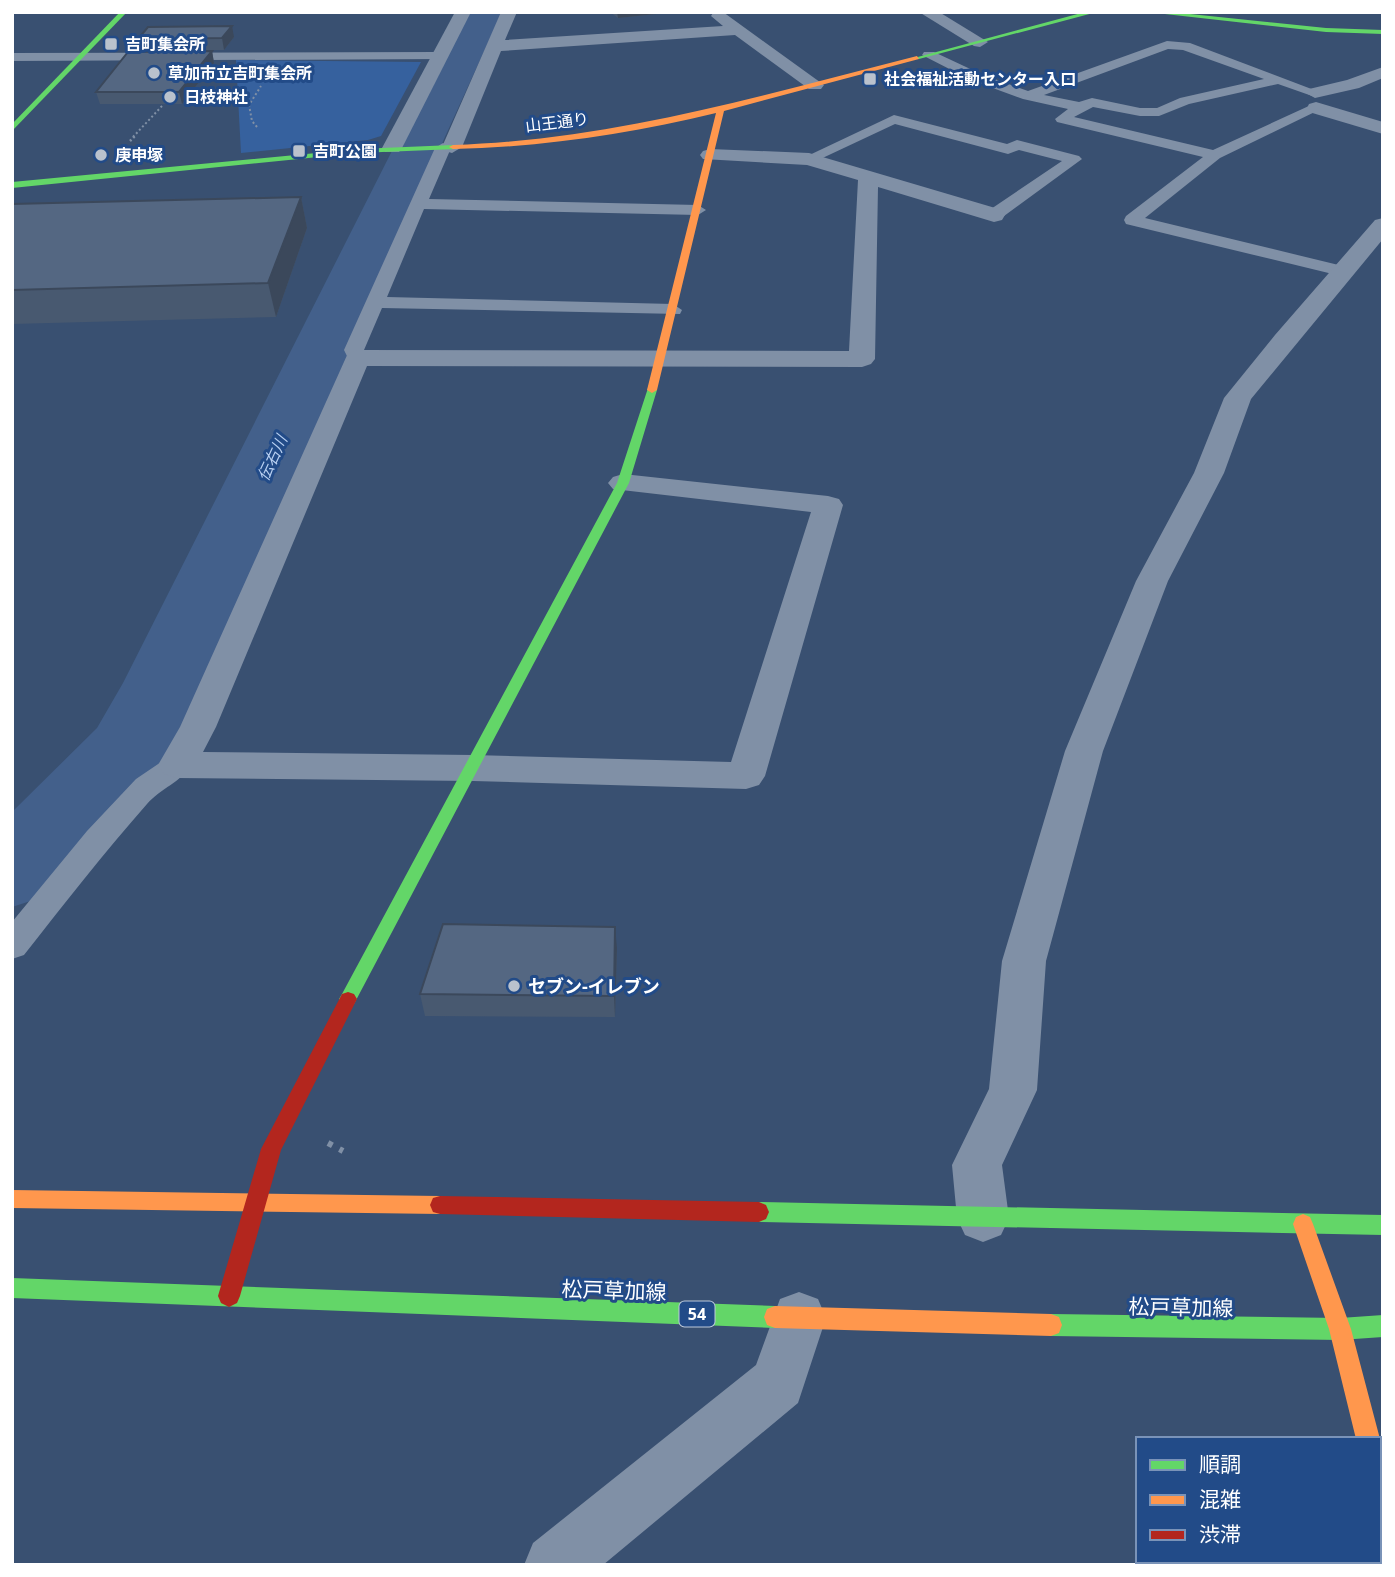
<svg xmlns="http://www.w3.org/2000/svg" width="1395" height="1577" viewBox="0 0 1395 1577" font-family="'Open Sans','Noto Sans JP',sans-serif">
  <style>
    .green { fill: #36619e }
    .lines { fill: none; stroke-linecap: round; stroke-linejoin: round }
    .river { fill: #43608b; fill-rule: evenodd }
    .path-far2 { stroke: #8090a6; stroke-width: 2; stroke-dasharray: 2 2.5; stroke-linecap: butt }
    .path-far1 { stroke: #8090a6; stroke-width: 2.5; stroke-dasharray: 2 2.5; stroke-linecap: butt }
    .path { stroke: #8090a6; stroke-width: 6; stroke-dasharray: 5 8; stroke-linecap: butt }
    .lane { fill: #8090a6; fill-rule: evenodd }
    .street { fill: #8090a6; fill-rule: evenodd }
    .fast { fill: #63d668; fill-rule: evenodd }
    .slow { fill: #ff974d; fill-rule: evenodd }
    .jam { fill: #b3261e; fill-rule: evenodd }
    .wall { fill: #485970 }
    .shaded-wall { fill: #3b485b }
    .building { fill: #546782; stroke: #3b485b; stroke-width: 2 }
    .poi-dot { fill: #bac2cd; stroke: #224b88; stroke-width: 2.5 }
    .labels { text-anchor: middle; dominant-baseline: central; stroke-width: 6; stroke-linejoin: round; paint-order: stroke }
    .far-poi-label { font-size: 16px; font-weight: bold; fill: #fff; stroke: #224b88; text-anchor: start }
    .far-street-label { font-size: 16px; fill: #fff; stroke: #224b88 }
    .far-water-label { font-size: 16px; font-style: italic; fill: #b9d0f1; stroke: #224b88 }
    .shield { fill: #224b88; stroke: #bdc9db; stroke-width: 2 }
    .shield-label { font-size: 16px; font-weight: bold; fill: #fff }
    .poi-label { font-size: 18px; font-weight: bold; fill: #fff; stroke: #224b88; text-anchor: start }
    .near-street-label { font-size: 21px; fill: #fff; stroke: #224b88 }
  </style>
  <rect width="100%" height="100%" fill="#395071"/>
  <polygon class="green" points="236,60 421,62 381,136 368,140 241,153"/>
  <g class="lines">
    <polygon class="river" points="465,12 502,12 444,139 207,683 161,768 46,896 12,907 12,812 97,728 123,683 398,139"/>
    <g class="path-far2">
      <polyline points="257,127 252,121 249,105 261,86"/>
      <polyline points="133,137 162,106"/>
    </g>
    <polyline class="path-far1" points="130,141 135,136"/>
    <polyline class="path" points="328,1143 343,1151"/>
    <g class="lane">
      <path d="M1167,41L1190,43L1322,93L1315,97L1278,84L1189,104L1159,116H1140L1093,107L1074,117L1213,150L1311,105H1321L1323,108L1220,158L1145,218L1351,268L1354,272L1351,276L1345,277L1126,224L1124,220L1126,216L1203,157L1057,122L1055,119L1068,109L1023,99L971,80L922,55L924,52H934L981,74L1028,91ZM1168,49L1183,50L1264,79L1180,98L1157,108H1140L1092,98L1079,102L1044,95Z"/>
      <polygon points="439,52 444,53 444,59 12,61 12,53"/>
      <polygon points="894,115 1007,144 1017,140 1079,156 1082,159 1000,219 988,219 986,215 988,211 1062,161 1019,150 1008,154 895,124 814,162 809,164 801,159"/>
      <polygon points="443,143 451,148 429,199 698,205 706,210 698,215 424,209 387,297 673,304 682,310 680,314 382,308 364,350 367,358 364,362 350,362 344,350 435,148"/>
      <path d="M177,755L187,758L192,765C182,781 160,789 147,804C104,853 64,904 24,955L12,959V922L87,831L136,779L167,758Z"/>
    </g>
    <g class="street">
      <polygon points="455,12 471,12 402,148 399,152 385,152 382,148"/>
      <polygon points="501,12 517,12 505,40 723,26 711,16 713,13 723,12 824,85 821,89 809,89 735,35 501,51 462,147 452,153 445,151 442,147"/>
      <polygon points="919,12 939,12 988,42 980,47 974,46"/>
      <polygon points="1383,67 1383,78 1359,88 1315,98 1306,93 1309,89 1347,80"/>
      <polygon points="1316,102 1383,122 1383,134 1309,112 1307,108 1309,104"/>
      <polygon points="710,149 809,153 1002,210 1005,215 1002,220 994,222 878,187 875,359 871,364 862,367 367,366 216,727 203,752 473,755 731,762 811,512 613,489 608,483 613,477 623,474 828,496 839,499 843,505 765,776 759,785 746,789 473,781 177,778 164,774 158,765 180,727 348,353 357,350 849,351 858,180 807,165 703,159 700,155 703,151"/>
      <polygon points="1383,218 1383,239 1251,399 1224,473 1168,581 1103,751 1046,961 1037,1090 1002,1165 1009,1218 1001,1235 983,1242 965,1235 957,1218 952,1165 989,1089 1002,961 1065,751 1136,581 1194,473 1224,398 1275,335 1375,220"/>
      <polygon points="799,1292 818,1299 826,1318 798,1403 603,1565 524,1565 533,1543 756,1365 780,1299"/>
    </g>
    <g class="fast">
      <polygon points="120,12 127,12 12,131 12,124"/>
      <polygon points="1085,12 1097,12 919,59 914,58"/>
      <polygon points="1147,12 1171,12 1326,28 1383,30 1383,34 1326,32"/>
      <polygon points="453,145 456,149 358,153 12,188 12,182 358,149"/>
      <polygon points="648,388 657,390 629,483 354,1004 348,1006 342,1004 339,999 342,994 617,483"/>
      <polygon points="759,1202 1383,1215 1383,1235 759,1222 752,1219 749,1212 752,1205"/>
      <polygon points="12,1278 775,1306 783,1309 786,1317 783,1325 775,1328 12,1298"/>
      <polygon points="1051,1314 1340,1318 1383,1315 1383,1337 1340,1340 1051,1336 1043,1333 1040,1325 1043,1317"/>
      <polygon points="1379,1504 1383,1505 1383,1565 1367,1565 1367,1561 1379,1561"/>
    </g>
    <g class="slow">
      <path d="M917,56L919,59L724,111L657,390L652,393L647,390L716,113C630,134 542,147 453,149L449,147L453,145C613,140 763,95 917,56Z"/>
      <polygon points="12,1190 440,1196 447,1198 450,1205 447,1212 440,1214 12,1208"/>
      <polygon points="1303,1214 1310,1217 1313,1224 1351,1329 1380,1439 1379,1440 1356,1439 1329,1329 1293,1224 1296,1217"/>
      <polygon points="775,1306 1051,1314 1059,1317 1062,1325 1059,1333 1051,1336 775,1328 767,1325 764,1317 767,1309"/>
    </g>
    <g class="jam">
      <polygon points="348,992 354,994 357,999 281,1150 240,1296 237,1303 229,1307 221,1303 218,1296 261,1149 342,994"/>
      <polygon points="440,1196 759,1202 766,1205 769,1212 766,1219 759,1222 440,1214 433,1212 430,1205 433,1198"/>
    </g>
  </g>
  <g class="wall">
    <polygon points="610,12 675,12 618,18"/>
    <polygon points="234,37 224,50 141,50 138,39"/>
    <polygon points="212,51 214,63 182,104 100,104 96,92"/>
    <polygon points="301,197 307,228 276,317 12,324 12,204"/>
    <polygon points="617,948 615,1017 425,1016 420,994"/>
  </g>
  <g class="shaded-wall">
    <polygon points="617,12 675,12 618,18"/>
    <polygon points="232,26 234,37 224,50 222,38"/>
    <polygon points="212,51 214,63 182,104 179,92"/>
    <polygon points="301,197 307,228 276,317 268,283"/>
    <polygon points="615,927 617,948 615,1017 614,996"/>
  </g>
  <g class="building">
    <polygon points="232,26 222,38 138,39 148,27"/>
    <polygon points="212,51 179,92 96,92 128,52"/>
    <polygon points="301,197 268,283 12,290 12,204"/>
    <polygon points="443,924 615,927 614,996 420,994"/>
  </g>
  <g class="poi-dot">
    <rect x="104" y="37" width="14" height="14" rx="3.5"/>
    <circle cx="154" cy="73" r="7"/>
    <rect x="863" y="72" width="14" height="14" rx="3.5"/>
    <circle cx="170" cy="97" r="7"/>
    <rect x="292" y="144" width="14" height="14" rx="3.5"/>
    <circle cx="101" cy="155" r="7"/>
    <circle cx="514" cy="986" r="7"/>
  </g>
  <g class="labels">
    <g class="far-poi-label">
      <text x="125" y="44">吉町集会所</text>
      <text x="168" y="73">草加市立吉町集会所</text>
      <text x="884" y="79">社会福祉活動センター入口</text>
      <text x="184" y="97">日枝神社</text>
      <text x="313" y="151">吉町公園</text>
      <text x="115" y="155">庚申塚</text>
    </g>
    <g class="far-street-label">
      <text transform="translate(557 122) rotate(-7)">山王通り</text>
    </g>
    <g class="far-water-label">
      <text transform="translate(272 458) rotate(-65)">伝右川</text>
    </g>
    <rect class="shield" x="679.5" y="1301.5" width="35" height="25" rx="5"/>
    <g class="shield-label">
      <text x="697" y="1314">54</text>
    </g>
    <g class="poi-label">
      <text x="528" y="986">セブン-イレブン</text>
    </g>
    <g class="near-street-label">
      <text transform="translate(614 1290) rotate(2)">松戸草加線</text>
      <text transform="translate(1181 1307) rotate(1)">松戸草加線</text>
    </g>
  </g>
  <rect width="1395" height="1577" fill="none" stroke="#ffffff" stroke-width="28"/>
  <rect x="1136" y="1437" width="245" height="126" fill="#224b88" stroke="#7a93b8" stroke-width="2"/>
  <rect x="1150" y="1460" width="35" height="10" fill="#63d668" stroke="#7a93b8" stroke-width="2"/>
  <text x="1199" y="1472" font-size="21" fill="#ffffff">順調</text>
  <rect x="1150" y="1495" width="35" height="10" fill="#ff974d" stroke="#7a93b8" stroke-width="2"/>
  <text x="1199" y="1507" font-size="21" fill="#ffffff">混雑</text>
  <rect x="1150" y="1530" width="35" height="10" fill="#b3261e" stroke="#7a93b8" stroke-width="2"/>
  <text x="1199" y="1542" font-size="21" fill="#ffffff">渋滞</text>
</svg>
